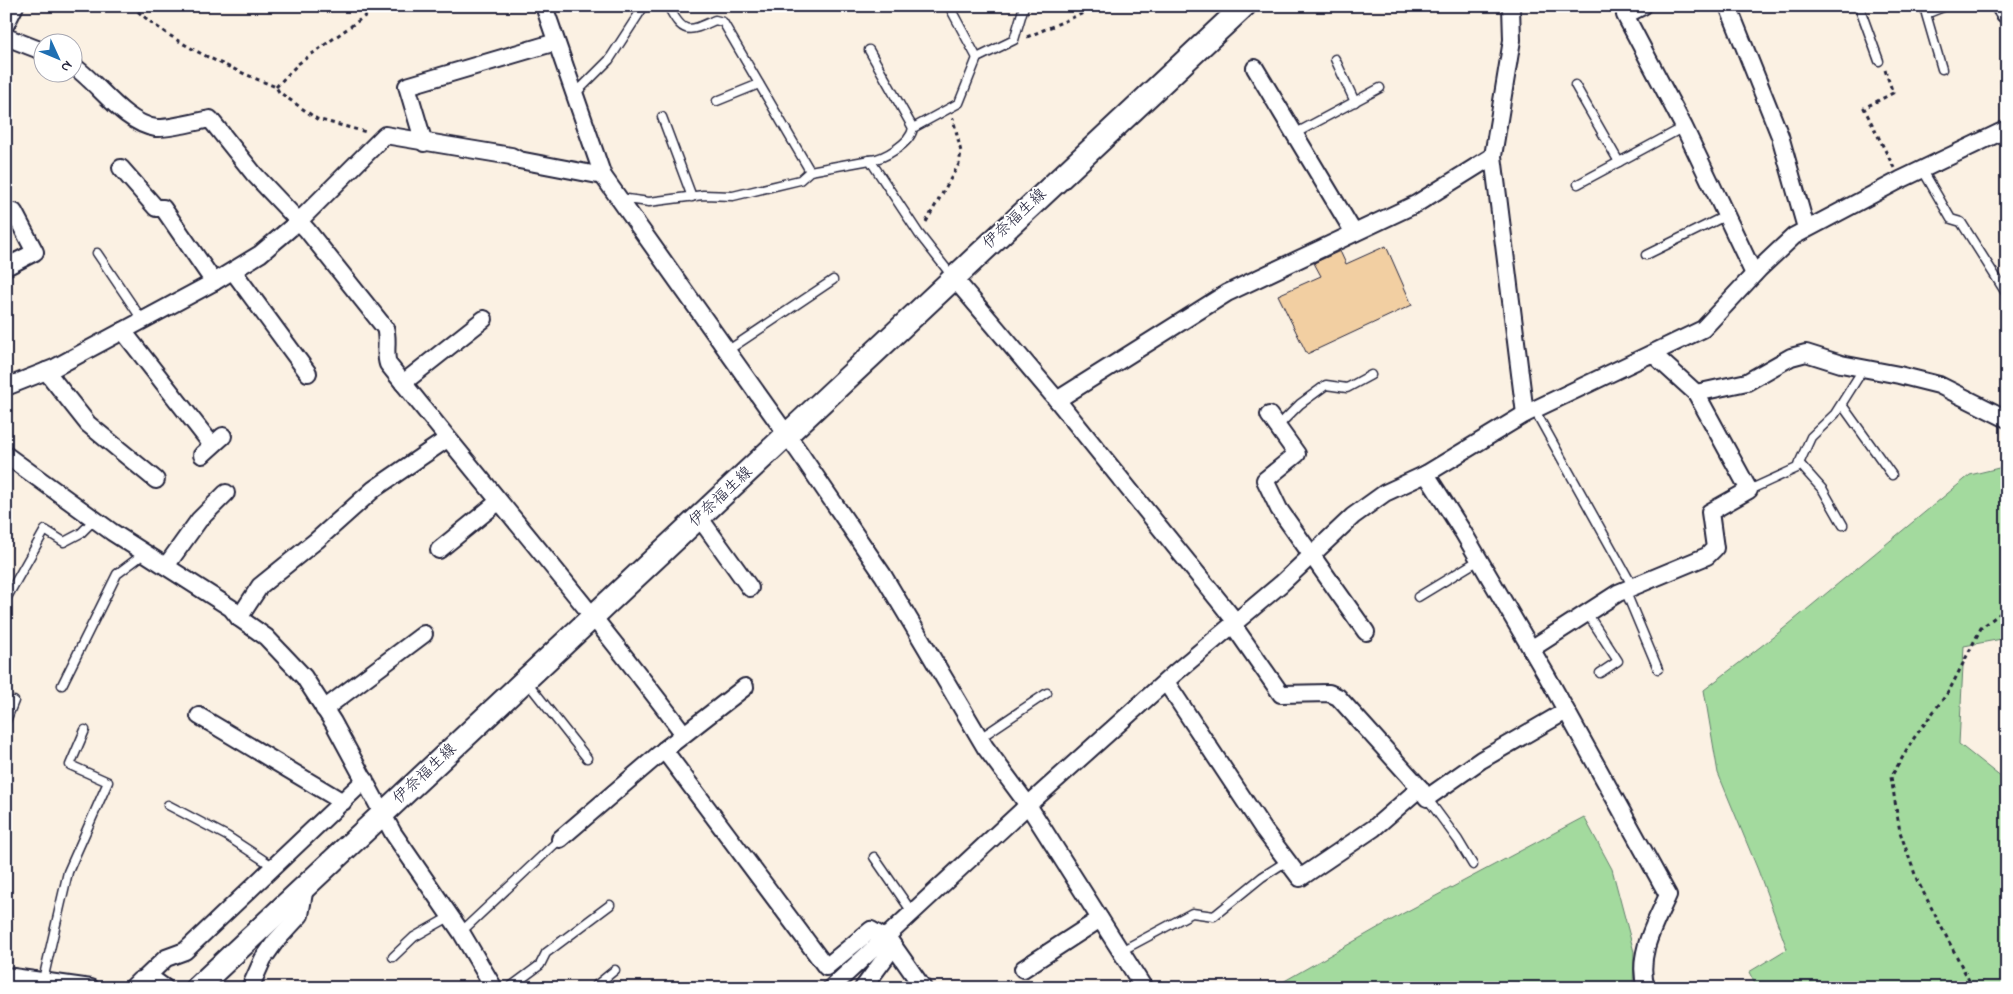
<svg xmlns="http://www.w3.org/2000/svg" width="2013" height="994" viewBox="0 0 2013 994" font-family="'Indie Flower','Klee One',sans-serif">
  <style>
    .green { fill: #a3da9e; stroke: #627e6c }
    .building { fill: #f2cfa2; stroke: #22223b }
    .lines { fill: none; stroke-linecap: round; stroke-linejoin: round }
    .service-casing { stroke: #22223b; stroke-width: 11 }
    .minor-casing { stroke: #22223b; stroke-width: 20 }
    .secondary-casing { stroke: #22223b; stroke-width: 26 }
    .path { stroke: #22223b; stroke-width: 3; stroke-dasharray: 4 4; stroke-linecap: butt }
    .service { stroke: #fff; stroke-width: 8 }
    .minor { stroke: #fff; stroke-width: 16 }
    .secondary { stroke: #fff; stroke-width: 22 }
    .labels { text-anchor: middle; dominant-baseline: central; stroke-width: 4; stroke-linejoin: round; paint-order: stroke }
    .street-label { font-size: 16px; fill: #22223b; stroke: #fff }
  </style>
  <rect width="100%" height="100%" fill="#fbf1e3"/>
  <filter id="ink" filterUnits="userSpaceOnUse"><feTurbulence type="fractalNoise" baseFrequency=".02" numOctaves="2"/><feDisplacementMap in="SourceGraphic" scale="10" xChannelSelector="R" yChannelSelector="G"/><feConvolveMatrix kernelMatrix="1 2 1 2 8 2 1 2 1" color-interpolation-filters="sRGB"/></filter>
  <g filter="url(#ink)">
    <g class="green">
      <polygon points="2007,466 2007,638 1964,646 1959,744 2007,782 2007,988 1757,988 1749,972 1787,949 1758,870 1718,773 1704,690 1777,634 1970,475"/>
      <polygon points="1584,817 1612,869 1634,952 1633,988 1278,988 1281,983 1402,914"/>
    </g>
    <polygon class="building" points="1386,246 1412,305 1307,354 1278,295 1321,276 1314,263 1340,251 1346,264"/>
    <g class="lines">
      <defs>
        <g id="service">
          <path d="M668,6C683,34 687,33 715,20L723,22L810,171"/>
          <polyline points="949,6 977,58"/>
          <polyline points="1859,6 1879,61"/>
          <polyline points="869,50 913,128"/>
          <polyline points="1335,59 1355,102"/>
          <polyline points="1942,69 1926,14 1946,6"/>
          <polyline points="1575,85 1619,162"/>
          <polyline points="575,94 609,60 644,6"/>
          <polyline points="717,101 759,84"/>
          <polyline points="662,117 692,197"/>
          <polyline points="1296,133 1380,88"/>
          <path d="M870,160C884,159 911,143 913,128L959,103L977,58L1014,40L1024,6"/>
          <polyline points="1922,169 1951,219 1961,222 2006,293"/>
          <polyline points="1578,184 1684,127"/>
          <polyline points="620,198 649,202 703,195 733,196 800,180 810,171 870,160 919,234 952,276"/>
          <polyline points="97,253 143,321"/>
          <polyline points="1646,255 1725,216"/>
          <polyline points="727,351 833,280"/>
          <polyline points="1842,405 1892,475"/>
          <polyline points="1534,409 1633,587"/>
          <polyline points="1278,426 1300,404 1326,385 1347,388 1371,375"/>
          <polyline points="1799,463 1823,490 1843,525"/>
          <polyline points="1749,490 1797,468 1811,437 1835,414 1864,368"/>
          <polyline points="1625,590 1658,669"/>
          <polyline points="1418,597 1479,560"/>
          <polyline points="6,599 45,530 64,542 81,533 95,519"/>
          <polyline points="1587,613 1618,661 1600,673"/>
          <polyline points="527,682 587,758"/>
          <polyline points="62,685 117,574 145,553"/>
          <polyline points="6,721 14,701"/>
          <polyline points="980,738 1047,693"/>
          <polyline points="1427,798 1458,840 1473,865"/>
          <polyline points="168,805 227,836 274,867"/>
          <polyline points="874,857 912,912"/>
          <polyline points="461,932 560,839"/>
          <polyline points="1121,951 1192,913 1214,916 1262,877 1287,861"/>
          <polyline points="393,957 414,937 451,916"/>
          <polyline points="43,980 68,872 108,782 70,765 85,730"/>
          <polyline points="509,988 540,965 546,953 610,905"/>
          <polyline points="593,988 615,970"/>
        </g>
        <g id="minor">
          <polyline points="544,6 603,176 799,452 883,575 985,747 1028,805 1144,988"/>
          <polyline points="1511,6 1512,40 1493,156 1525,414"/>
          <polyline points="1643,6 1625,15 1684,127 1754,274"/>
          <polyline points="1728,6 1780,136 1806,228"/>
          <polyline points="6,24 15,6"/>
          <polyline points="6,37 42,51"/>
          <path d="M72,65C98,82 123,123 156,128C169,129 195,122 210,119L254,174L307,230L385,328C389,340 384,352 388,364C486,487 589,607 684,734"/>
          <polyline points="1255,68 1354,233"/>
          <polyline points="424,143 407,86 556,42"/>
          <polyline points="121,168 156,208 163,208 214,282"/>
          <polyline points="6,267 35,252 14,212"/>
          <polyline points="233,271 308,373"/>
          <polyline points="953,277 1057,400 1236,622"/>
          <polyline points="123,331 212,445"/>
          <polyline points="1653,354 1696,393 1747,382 1791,357 1806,353 1841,364 1899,375 1939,385 2007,419"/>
          <polyline points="46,371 88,424 156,480"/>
          <polyline points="403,383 484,319"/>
          <polyline points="6,387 54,368 214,282 260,254 299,221 385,135 511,156 519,160 603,176"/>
          <polyline points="1057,400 1227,293 1416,204 1493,156"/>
          <polyline points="1269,415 1297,454 1265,480 1279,509 1366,632"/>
          <polyline points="6,455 112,532 231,608 239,618 266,637 304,677 333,722 393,833 461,932 494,988"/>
          <polyline points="202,455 223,436"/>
          <path d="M1426,474L1463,532L1547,676L1668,895C1655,924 1636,955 1646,988"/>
          <polyline points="699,517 750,588"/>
          <polyline points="439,550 498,502"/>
          <polyline points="166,566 199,520 226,493"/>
          <polyline points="239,618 260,586 317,540 374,489 447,439"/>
          <polyline points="1233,625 1281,694 1329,693 1338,697 1420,788"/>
          <polyline points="1531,649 1618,593 1707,556 1715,548 1710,512 1749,490 1696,393"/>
          <polyline points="1166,682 1264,830 1300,878 1374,828 1420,788 1427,798 1481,760 1566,711"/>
          <polyline points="324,709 424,634"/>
          <polyline points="199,716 343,802"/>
          <polyline points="664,750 826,967 871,930 890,941 923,988"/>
          <polyline points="560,839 664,750 745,687"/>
          <polyline points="1023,969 1100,919"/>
          <polyline points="6,976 91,988"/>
          <polyline points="144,979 166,958 185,951 365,780"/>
          <polyline points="132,988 140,980 151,978 165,988"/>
          <polyline points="250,988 263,959 275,942 300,915 305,887"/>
          <polyline points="831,988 1028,805 1175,673 1281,584 1353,516 1385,493 1426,474 1525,414 1703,329 1759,269 1794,236 1900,180 2007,129"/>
          <polyline points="863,988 888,954 884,938"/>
        </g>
        <g id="secondary">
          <polyline points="2003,6 2007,12"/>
          <polyline points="197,988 1244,6"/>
        </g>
      </defs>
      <use href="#service" class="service-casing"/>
      <use href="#minor" class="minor-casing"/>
      <use href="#secondary" class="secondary-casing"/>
      <g class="path">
        <path d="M132,6C172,44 225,66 276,87L279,92L317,119L366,132"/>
        <polyline points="1027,37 1100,6"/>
        <polyline points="1885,70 1893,93 1864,108 1894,168"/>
        <polyline points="276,87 298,64 379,6"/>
        <polyline points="926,222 959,164 961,152 953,118"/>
        <polyline points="1973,988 1917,880 1900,832 1891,777 1914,738 1949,691 1981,628 2007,608"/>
      </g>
      <use href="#service" class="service"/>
      <use href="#minor" class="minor"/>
      <use href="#secondary" class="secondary"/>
    </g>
  </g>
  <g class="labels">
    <g class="street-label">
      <text transform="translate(1015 219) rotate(-43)">伊奈福生線</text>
      <text transform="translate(721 497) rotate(-43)">伊奈福生線</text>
      <text transform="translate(425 774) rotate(-43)">伊奈福生線</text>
    </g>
  </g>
  <rect width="2013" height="994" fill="none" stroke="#fff" stroke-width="25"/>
  <rect x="12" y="12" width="1988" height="969" fill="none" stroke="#22223b" stroke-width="2" filter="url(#ink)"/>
  <g transform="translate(58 58) rotate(134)"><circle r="24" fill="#ffffff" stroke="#a7a7b1"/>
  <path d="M0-4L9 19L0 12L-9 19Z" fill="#1f6fb2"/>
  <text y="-8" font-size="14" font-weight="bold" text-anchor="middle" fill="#22223b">N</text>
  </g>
</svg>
